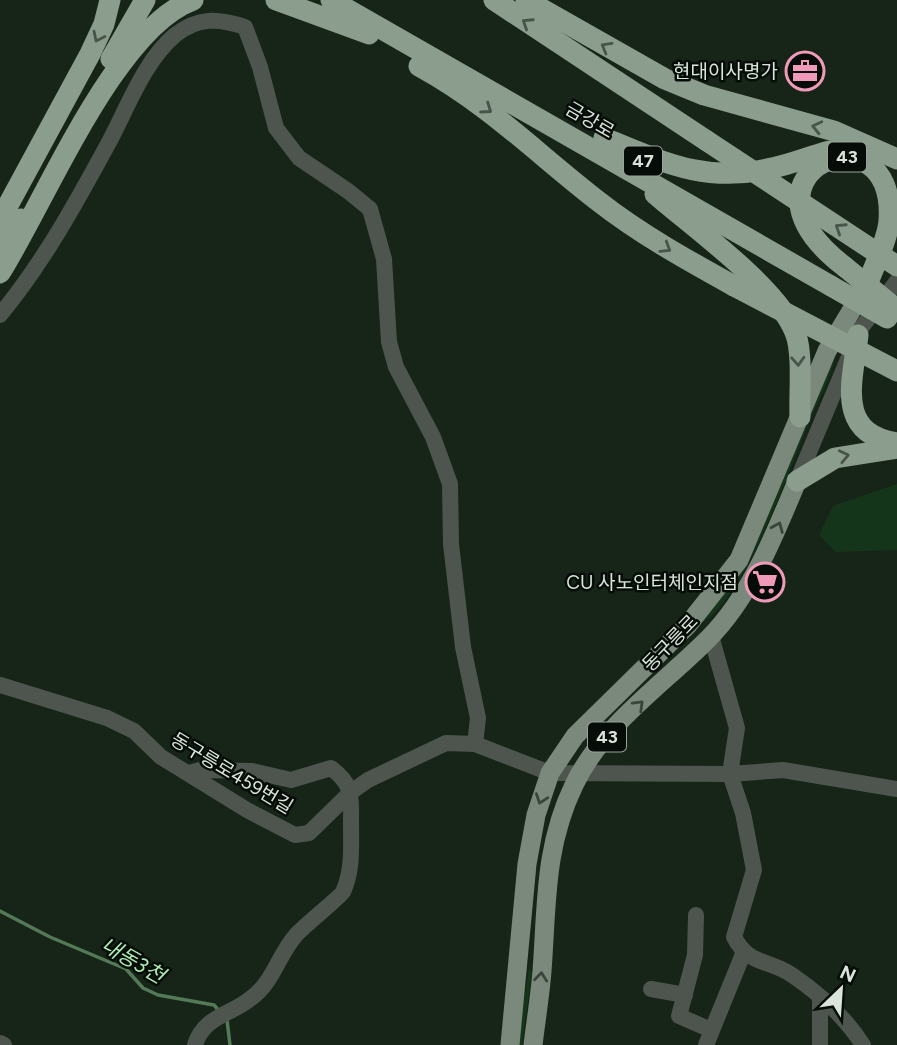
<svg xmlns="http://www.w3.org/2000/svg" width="897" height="1045" viewBox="0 0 897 1045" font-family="Figtree,'Noto Sans KR',sans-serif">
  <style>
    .green { fill: #15351b }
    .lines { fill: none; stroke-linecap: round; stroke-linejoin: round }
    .stream { stroke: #537957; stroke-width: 3.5 }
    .minor { stroke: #4e554e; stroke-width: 16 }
    .major { stroke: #7a897b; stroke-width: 19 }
    .highway { stroke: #8b9d8c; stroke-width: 21 }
    .highway-bridge { stroke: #8b9d8c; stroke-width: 21 }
    .oneway { stroke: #48544a }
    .oneway2 { stroke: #3a443b }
    .labels { text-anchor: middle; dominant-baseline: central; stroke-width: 5; stroke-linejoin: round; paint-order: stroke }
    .shield { fill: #060c07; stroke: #9aa39b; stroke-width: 2 }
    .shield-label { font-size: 18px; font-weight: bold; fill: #dae4db }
    .poi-label { font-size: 19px; fill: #dae4db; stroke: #060c07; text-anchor: end }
    .street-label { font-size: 19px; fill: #dae4db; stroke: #060c07 }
    .water-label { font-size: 21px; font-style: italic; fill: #adebb4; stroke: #060c07 }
  </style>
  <rect width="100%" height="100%" fill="#162518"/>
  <g class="green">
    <path d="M835,358C831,379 817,402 809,422C791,466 742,604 701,623Z"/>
    <polygon points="897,484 897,550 836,552 819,535 833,506"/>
    <polygon points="529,969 532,972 522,1045 517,1045"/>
  </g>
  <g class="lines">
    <g class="stream">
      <polyline points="0,911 50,937 126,969 143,988 158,995 214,1005 220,1012"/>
      <polyline points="227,1020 230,1045"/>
    </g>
    <g class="minor">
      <path d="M0,315C43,263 76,203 108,144C127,109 144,61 175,35C198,17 218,18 245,27L260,67L276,128L299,158L348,191L370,209L384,259L389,342L396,367L433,437L450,484L451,544L463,647L478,718L475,744"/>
      <polyline points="797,481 861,328 897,281"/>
      <polyline points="711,636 737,728 730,774 783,770 897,789"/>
      <path d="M0,685L107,718L134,731L161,757L247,810L295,835L309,833L351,792L368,780L446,743L475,744L550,773L730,774L743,813L754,870L734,937C749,966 769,959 792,975C820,994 845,1017 863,1045"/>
      <path d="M189,773L200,770L252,771L291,780L331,768C354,785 351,797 351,824C351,847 353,870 343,892C341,896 304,926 296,935C278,955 274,982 250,999C230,1015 203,1017 195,1045"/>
      <polyline points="696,915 695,955 679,1016 711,1030"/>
      <polyline points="651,989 685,995"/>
      <polyline points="0,1043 4,1045"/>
      <polyline points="706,1045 743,954"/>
      <polyline points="820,1045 820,1000"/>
    </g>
    <g class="major">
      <polyline points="510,1045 527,864 536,815 550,773 575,736 687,626 739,560 827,351 865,288"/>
      <path d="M533,1045C536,1020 540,996 542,971C547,905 544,847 574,785C603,724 664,684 710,637C751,595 775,534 797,481"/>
    </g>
    <g class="highway">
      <polyline points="276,0 369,34"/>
      <polyline points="331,0 831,286"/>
      <polyline points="494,0 707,141"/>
      <polyline points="526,0 665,79 704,95 834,131 897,159"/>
      <polyline points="111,59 145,0"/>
      <path d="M419,66C490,105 536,153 598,201C640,234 687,260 734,286"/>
      <path d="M604,138C663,162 706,184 772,168C792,164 810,156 830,151"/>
      <path d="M655,194C693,227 781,290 796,335C803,356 799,394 800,417"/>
      <polyline points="0,220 90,54 104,24 110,0"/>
      <polyline points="0,244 21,219"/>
      <path d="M845,267C719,171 897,101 889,221C887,243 873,267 866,288"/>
      <path d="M0,273C45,202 115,28 193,0"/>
      <path d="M858,335C853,380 834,433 897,443"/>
      <polyline points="797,481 835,458 897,448"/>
    </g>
    <g class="highway-bridge">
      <polyline points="707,141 897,266"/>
      <polyline points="845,267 895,308"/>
      <polyline points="734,286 897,371"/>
      <polyline points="831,286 887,318"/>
    </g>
  </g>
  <defs><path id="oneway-chevron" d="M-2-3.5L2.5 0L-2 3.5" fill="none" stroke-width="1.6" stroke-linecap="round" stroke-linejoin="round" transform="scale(1.75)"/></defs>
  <g class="oneway">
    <use href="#oneway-chevron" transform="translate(527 23) rotate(-147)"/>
    <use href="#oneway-chevron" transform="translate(98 37) rotate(116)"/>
    <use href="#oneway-chevron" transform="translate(606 47) rotate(-150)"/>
    <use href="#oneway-chevron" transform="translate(487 109) rotate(35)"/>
    <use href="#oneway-chevron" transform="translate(817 127) rotate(-167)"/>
    <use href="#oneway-chevron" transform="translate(840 228) rotate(-147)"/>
    <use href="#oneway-chevron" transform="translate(666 248) rotate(32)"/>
    <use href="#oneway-chevron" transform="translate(798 361) rotate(87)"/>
    <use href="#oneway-chevron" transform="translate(844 456) rotate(-12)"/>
  </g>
  <g class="oneway2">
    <use href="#oneway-chevron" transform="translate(778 527) rotate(-67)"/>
    <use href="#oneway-chevron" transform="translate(639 705) rotate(-44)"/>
    <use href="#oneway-chevron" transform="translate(541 799) rotate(109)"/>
    <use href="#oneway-chevron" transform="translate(541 977) rotate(-84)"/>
  </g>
  <defs>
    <symbol id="office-ring" viewBox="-11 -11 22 22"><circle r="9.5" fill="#060c07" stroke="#ef9ab8" stroke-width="1.5"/><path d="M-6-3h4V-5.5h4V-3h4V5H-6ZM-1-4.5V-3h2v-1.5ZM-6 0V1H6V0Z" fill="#ef9ab8"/></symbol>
    <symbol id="supermarket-ring" viewBox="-11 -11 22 22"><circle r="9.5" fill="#060c07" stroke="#ef9ab8" stroke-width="1.5"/><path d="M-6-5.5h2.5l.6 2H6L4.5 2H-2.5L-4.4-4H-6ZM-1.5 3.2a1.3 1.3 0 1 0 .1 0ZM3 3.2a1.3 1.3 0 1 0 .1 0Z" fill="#ef9ab8"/></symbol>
  </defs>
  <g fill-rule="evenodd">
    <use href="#office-ring" x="783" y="49" width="44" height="44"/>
    <use href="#supermarket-ring" x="743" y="560" width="44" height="44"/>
  </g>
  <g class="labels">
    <g class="shield">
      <rect x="828" y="142.5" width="38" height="29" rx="5"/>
      <rect x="624" y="146.5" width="38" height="29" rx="5"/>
      <rect x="588" y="722.5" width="38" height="29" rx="5"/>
    </g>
    <g class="shield-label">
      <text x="847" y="157">43</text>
      <text x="643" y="161">47</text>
      <text x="607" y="737">43</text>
    </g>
    <g class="poi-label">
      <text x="778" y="71">현대이사명가</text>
      <text x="738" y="582">CU 사노인터체인지점</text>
    </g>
    <g class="street-label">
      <text transform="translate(590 120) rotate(30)">금강로</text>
      <text transform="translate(670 643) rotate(-46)">동구릉로</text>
      <text transform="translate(232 773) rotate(31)">동구릉로459번길</text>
    </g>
    <g class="water-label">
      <text transform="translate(133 960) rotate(30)">내동3천</text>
    </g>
  </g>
  <g transform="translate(841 989) rotate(25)" stroke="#060c07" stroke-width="5" paint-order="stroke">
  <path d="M0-5L12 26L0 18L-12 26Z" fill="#dae4db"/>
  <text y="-10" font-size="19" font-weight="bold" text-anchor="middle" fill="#dae4db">N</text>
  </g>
</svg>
